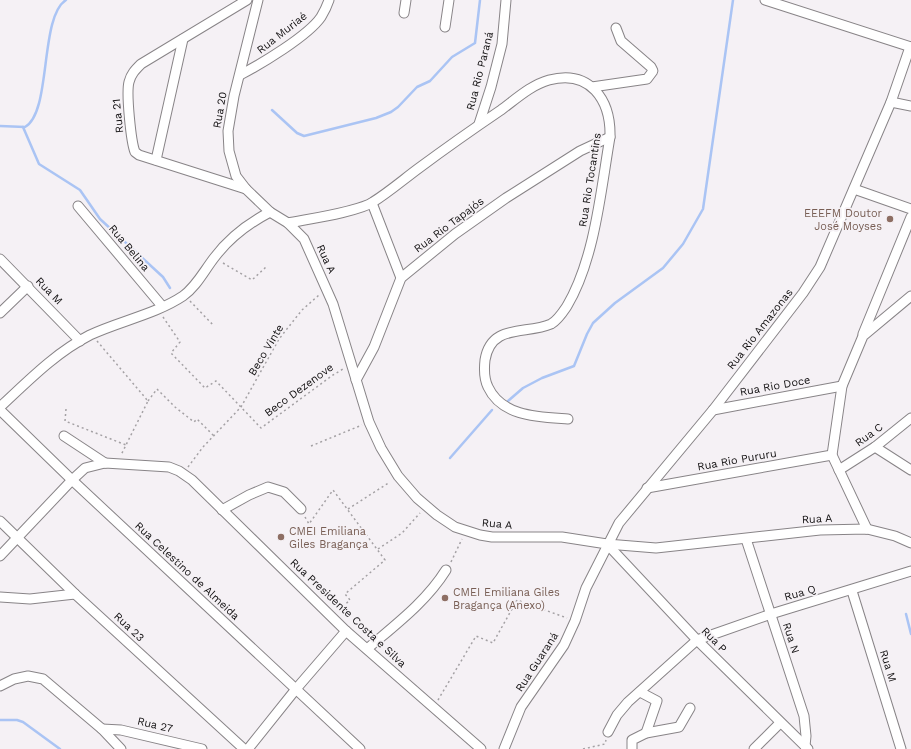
<svg xmlns="http://www.w3.org/2000/svg" width="911" height="749" viewBox="0 0 911 749" font-family="'Work Sans',sans-serif">
  <style>
    .lines { fill: none; stroke-linecap: round; stroke-linejoin: round }
    .stream { stroke: #aac4f4; stroke-width: 2.5 }
    .minor-casing { stroke: #888487; stroke-width: 11 }
    .path { stroke: #a4a1a4; stroke-width: 1.5; stroke-dasharray: 2 3; stroke-linecap: butt }
    .minor { stroke: #fff; stroke-width: 9 }
    .education-dot { fill: #8d6e63; stroke: #f5f1f5; stroke-width: 1.5 }
    .labels { text-anchor: middle; dominant-baseline: central; stroke-width: 3.5; stroke-linejoin: round; paint-order: stroke }
    .street-label { font-size: 11px; fill: #121011; stroke: #f5f1f5 }
    .education-label { font-size: 11px; fill: #785e54; stroke: #f5f1f5; text-anchor: start }
  </style>
  <rect width="100%" height="100%" fill="#f5f1f5"/>
  <g class="lines">
    <g class="stream">
      <polyline points="272,110 297,133 304,136 376,118 391,112 398,107 417,87 430,81 452,57 475,43 480,0"/>
      <path d="M0,126L25,127C52,112 39,17 66,0"/>
      <polyline points="23,127 39,164 80,190 100,219 163,277 170,288"/>
      <polyline points="508,401 523,388 542,378 574,366 587,334 593,323 615,303 663,268 683,244 703,209 733,0"/>
      <polyline points="450,458 492,410"/>
      <polyline points="906,614 911,634"/>
      <polyline points="0,720 17,720 23,722 60,749"/>
    </g>
    <defs>
      <g id="minor">
        <polyline points="258,0 234,96 228,131 229,151 236,176 246,189 270,212 288,223 304,239 333,304 369,422 381,448 398,476 417,498 437,515 455,527 480,535 492,537 562,537 607,544 656,548 820,530 867,529 895,536 911,543"/>
        <polyline points="765,0 911,47"/>
        <polyline points="404,13 406,0"/>
        <polyline points="445,27 449,0"/>
        <path d="M240,75C261,64 308,36 321,17C324,12 327,6 329,0"/>
        <polyline points="592,87 647,79 653,71 651,67 621,41 616,28"/>
        <polyline points="891,102 911,106"/>
        <polyline points="479,124 491,87 502,44 506,0"/>
        <polyline points="156,160 183,39"/>
        <path d="M246,189L139,155L135,152C131,142 126,93 129,82C131,74 135,70 141,64L247,0"/>
        <polyline points="854,189 911,209"/>
        <polyline points="372,203 401,278"/>
        <polyline points="78,206 162,306"/>
        <path d="M288,223C308,219 358,212 373,202C389,192 404,179 419,168C446,148 473,129 501,110C516,99 531,85 549,80C590,69 611,100 610,137C601,189 595,259 567,306C563,312 558,320 551,324C526,335 491,323 485,360C484,369 484,379 488,387C502,417 539,417 568,419"/>
        <polyline points="0,259 80,341"/>
        <polyline points="0,313 28,286"/>
        <polyline points="863,334 911,217"/>
        <polyline points="356,380 374,347 401,278 455,234 506,198 580,151 610,137"/>
        <path d="M0,407C28,381 55,353 90,335C120,321 156,314 183,296C196,287 204,271 214,258C229,238 247,224 270,212"/>
        <polyline points="0,410 72,480 360,749"/>
        <polyline points="713,410 842,386"/>
        <polyline points="64,436 105,463"/>
        <polyline points="875,447 911,470"/>
        <polyline points="839,470 875,447 911,418"/>
        <polyline points="647,488 832,455"/>
        <polyline points="222,510 249,495 268,487 284,492 301,509"/>
        <polyline points="0,521 75,594 244,749"/>
        <polyline points="867,529 832,455 842,386 863,336 911,296"/>
        <polyline points="746,539 804,716 806,736 805,746"/>
        <polyline points="607,544 697,640 808,749"/>
        <polyline points="0,556 72,480 85,468 105,463 169,467 179,471 192,480 346,631 481,749"/>
        <polyline points="852,591 901,749"/>
        <polyline points="0,597 30,599 75,594"/>
        <path d="M367,649C395,625 426,602 446,570"/>
        <polyline points="0,686 14,679 28,676 43,679 102,729 121,749"/>
        <polyline points="640,692 657,701 646,733"/>
        <polyline points="102,729 121,730 202,749"/>
        <polyline points="608,732 617,715 628,702 697,640 771,614 911,571"/>
        <polyline points="248,749 296,689 346,631"/>
        <polyline points="504,749 521,707 564,645 575,621 586,588 619,523 713,410 803,293 820,267 891,102 910,47"/>
        <polyline points="632,749 632,740 646,733 679,727 690,708"/>
        <polyline points="754,749 780,723"/>
      </g>
    </defs>
    <use href="#minor" class="minor-casing"/>
    <g class="path">
      <polyline points="223,263 252,280 266,267"/>
      <polyline points="190,301 214,326"/>
      <polyline points="163,317 180,342 171,353 205,388 216,381 261,428 333,375 343,369"/>
      <polyline points="97,341 148,401 121,455"/>
      <polyline points="148,401 157,389 175,407 194,422 197,419 214,436"/>
      <polyline points="66,409 65,421 126,445"/>
      <polyline points="311,446 362,425"/>
      <polyline points="188,467 203,447 241,407 279,339 302,310 319,295"/>
      <polyline points="348,509 390,482"/>
      <polyline points="305,517 309,524 333,490 385,560 345,594 350,600 338,611"/>
      <polyline points="378,549 402,533 420,513"/>
      <polyline points="451,562 462,539"/>
      <polyline points="438,700 476,636 493,643 517,600 567,618"/>
      <polyline points="583,749 605,744 606,740"/>
    </g>
    <use href="#minor" class="minor"/>
  </g>
  <g class="education-dot">
    <circle cx="890" cy="219" r="4"/>
    <circle cx="281" cy="537" r="4"/>
    <circle cx="445" cy="598" r="4"/>
  </g>
  <g class="labels">
    <g class="street-label">
      <text transform="translate(282 33) rotate(-38)">Rua Muriaé</text>
      <text transform="translate(480 71) rotate(-76)">Rua Rio Paraná</text>
      <text transform="translate(220 110) rotate(-80)">Rua 20</text>
      <text transform="translate(118 116) rotate(-96)">Rua 21</text>
      <text transform="translate(590 180) rotate(-81)">Rua Rio Tocantins</text>
      <text transform="translate(449 225) rotate(-37)">Rua Rio Tapajós</text>
      <text transform="translate(129 248) rotate(50)">Rua Belina</text>
      <text transform="translate(326 259) rotate(65)">Rua A</text>
      <text transform="translate(49 291) rotate(46)">Rua M</text>
      <text transform="translate(760 329) rotate(-52)">Rua Rio Amazonas</text>
      <text transform="translate(266 350) rotate(-59)">Beco Vinte</text>
      <text transform="translate(775 386) rotate(-10)">Rua Rio Doce</text>
      <text transform="translate(299 390) rotate(-36)">Beco Dezenove</text>
      <text transform="translate(869 435) rotate(-36)">Rua C</text>
      <text transform="translate(737 460) rotate(-10)">Rua Rio Pururu</text>
      <text transform="translate(817 519) rotate(-3)">Rua A</text>
      <text transform="translate(497 524) rotate(5)">Rua A</text>
      <text transform="translate(187 571) rotate(43)">Rua Celestino de Almeida</text>
      <text transform="translate(800 593) rotate(-16)">Rua Q</text>
      <text transform="translate(348 613) rotate(43)">Rua Presidente Costa e Silva</text>
      <text transform="translate(129 627) rotate(43)">Rua 23</text>
      <text transform="translate(791 638) rotate(72)">Rua N</text>
      <text transform="translate(714 640) rotate(45)">Rua P</text>
      <text transform="translate(537 662) rotate(-57)">Rua Guaraná</text>
      <text transform="translate(888 666) rotate(73)">Rua M</text>
      <text transform="translate(155 725) rotate(13)">Rua 27</text>
    </g>
    <g class="education-label">
      <text x="882" y="213" text-anchor="end">EEEFM Doutor<tspan x="882" dy="13">José Moyses</tspan></text>
      <text x="289" y="531">CMEI Emiliana<tspan x="289" dy="13">Giles Bragança</tspan></text>
      <text x="453" y="592">CMEI Emiliana Giles<tspan x="453" dy="13">Bragança (Anexo)</tspan></text>
    </g>
  </g>
</svg>
